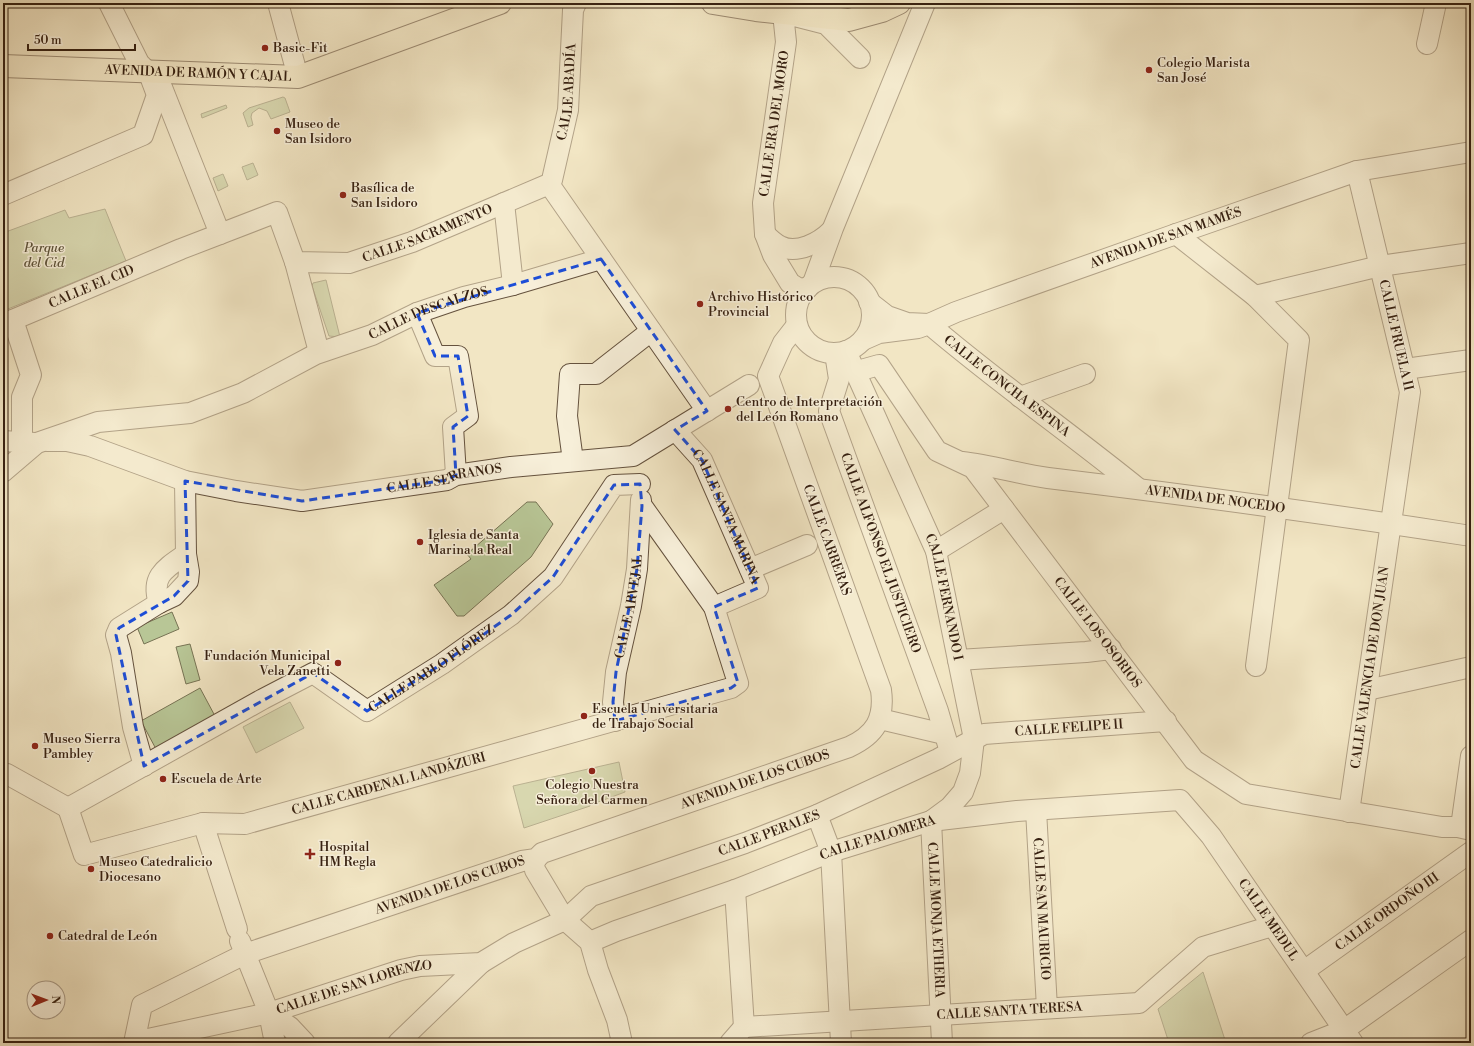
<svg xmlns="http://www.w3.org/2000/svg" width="1474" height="1046" viewBox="0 0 1474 1046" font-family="'Libre Bodoni',serif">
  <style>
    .green { fill: #b8c696; stroke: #777354 }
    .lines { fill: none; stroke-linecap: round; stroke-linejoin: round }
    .minor-casing { stroke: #65523e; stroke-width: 22 }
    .major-casing { stroke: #362011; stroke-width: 24 }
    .minor { stroke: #f7efd9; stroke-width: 20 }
    .major { stroke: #f2e6c4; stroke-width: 22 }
    .marked { fill: none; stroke: #1d4ed8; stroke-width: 3; stroke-dasharray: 8 5; stroke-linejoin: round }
    .poi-dot { fill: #8f2418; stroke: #f7efd9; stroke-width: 1.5 }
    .labels { text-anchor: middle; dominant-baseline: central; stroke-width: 3; stroke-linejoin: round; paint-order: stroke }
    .poi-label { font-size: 13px; fill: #362011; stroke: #f7efd9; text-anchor: start }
    .street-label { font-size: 13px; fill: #362011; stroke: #f7efd9 }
    .park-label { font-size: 13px; font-style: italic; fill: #5d5239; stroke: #f7efd9 }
  </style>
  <rect width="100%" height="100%" fill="#f2e6c4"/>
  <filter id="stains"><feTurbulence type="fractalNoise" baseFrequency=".005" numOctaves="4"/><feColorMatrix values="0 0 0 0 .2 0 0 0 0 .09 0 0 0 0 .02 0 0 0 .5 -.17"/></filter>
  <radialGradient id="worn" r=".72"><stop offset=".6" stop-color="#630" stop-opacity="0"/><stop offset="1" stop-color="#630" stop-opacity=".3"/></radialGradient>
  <g class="green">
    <polygon points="283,97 285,98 290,112 271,119 267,111 259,108 252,113 251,117 253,125 248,127 243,113 249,108"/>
    <polygon points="226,105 227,108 202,118 201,114"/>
    <polygon points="253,163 258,175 247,180 242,167"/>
    <polygon points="223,174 228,186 218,191 213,178"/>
    <polygon points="105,209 126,261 3,311 3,233 65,210 69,218"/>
    <polygon points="326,280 340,337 329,336 312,286 313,283"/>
    <polygon points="527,502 536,502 553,524 531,557 464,616 457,616 434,585 471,559 467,554"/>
    <polygon points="172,612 179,629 144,644 137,627"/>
    <polygon points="190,644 200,680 186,684 176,647"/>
    <polygon points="200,688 215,716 156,749 141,721"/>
    <polygon points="290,702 304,728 256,753 243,727"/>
    <polygon points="619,762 625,792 590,805 590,806 524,828 513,786"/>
    <polygon points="1203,972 1226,1043 1169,1043 1158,1009"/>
  </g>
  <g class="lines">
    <defs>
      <g id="minor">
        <polyline points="109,3 139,63 161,85 220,234"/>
        <polyline points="278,3 298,77"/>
        <polyline points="1427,44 1436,3"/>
        <polyline points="549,184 707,411"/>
        <polyline points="3,195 143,135 157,95 151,79"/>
        <polyline points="504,203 513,285"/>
        <path d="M765,234C769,238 774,243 780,246C797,255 820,242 831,231"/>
        <polyline points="1176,234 1255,296 1299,340 1256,666"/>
        <polyline points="295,262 319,352"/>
        <circle cx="834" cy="315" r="38"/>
        <polyline points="813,283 833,228 925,3"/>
        <path id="s1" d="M807,289L798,288L790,283L773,255L765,234L763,203L786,42L783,13L826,24L860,58"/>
        <polyline points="1255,296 1380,266 1471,253"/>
        <path id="s2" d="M869,302L887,316L907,323L929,324L956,312L1176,234L1357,171L1471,152"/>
        <polyline points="417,313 435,356 458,356 468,416 453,427 456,475"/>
        <polyline points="13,320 31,375 22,397 22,442"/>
        <path id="s3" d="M3,324L181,249L277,212L295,262L349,263L412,242L549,184L552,180L568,110L573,10L576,3"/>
        <path id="s4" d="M863,340L879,333L918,328L929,324C997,382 1070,433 1139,489"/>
        <path id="s5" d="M846,351L936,551L974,739L970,773L963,792L950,807L931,821"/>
        <path id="s6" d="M835,353L839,379L829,411L938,711L950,752"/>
        <polyline points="1405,369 1471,360"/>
        <path id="s7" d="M854,372L879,365L937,451L973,468L1194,760L1246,794L1442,827H1458L1471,830"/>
        <polyline points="1020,397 1085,374"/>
        <path id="s8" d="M675,430L702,460L758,588L714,607"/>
        <polyline points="3,441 35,443"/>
        <path id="s9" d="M47,441H67L90,446L185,481L236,491L302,501L447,480L456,475L511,467L633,456L749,385"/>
        <polyline points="573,461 567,416 570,374 596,374 651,331"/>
        <path id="s10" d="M962,462C991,465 1019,474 1048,478C1189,495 1330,514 1471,536"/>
        <path id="s11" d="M3,472L37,443L98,422L190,413L243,393L316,354L372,335L417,313L464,297L513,285L601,259"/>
        <polyline points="936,551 1004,509"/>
        <polyline points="750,569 807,545"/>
        <path d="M159,603C150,576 166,568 186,554"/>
        <polyline points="958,660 1086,652 1111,649"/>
        <polyline points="1367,690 1471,667"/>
        <polyline points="880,719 944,734"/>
        <path id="s12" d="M615,721L613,702L616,672L631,606L637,569L641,500"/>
        <polyline points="144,766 133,727 121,653 116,635 119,628 159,603 174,596 188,581 189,572 186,554 185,481"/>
        <polyline points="3,775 7,774 68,808"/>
        <path id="s13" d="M68,808L84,855L203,823L245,824L731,688L738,683L714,607L642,506"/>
        <path id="s14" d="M68,808L263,699L313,673L367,711L442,664L511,615L553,577L614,485L640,484"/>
        <path id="s15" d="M1036,810L1047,1008"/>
        <path id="s16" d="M1349,812L1410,392L1357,171"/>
        <polyline points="817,815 831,852 841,1043"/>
        <path id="s17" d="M931,821L942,1043"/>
        <polyline points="203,823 237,929"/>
        <polyline points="1458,827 1462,820 1471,756"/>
        <polyline points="536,859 534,864 535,870 565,920 590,942 598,970 617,1020 622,1043"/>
        <polyline points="735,890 744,1027"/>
        <polyline points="240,941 269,1013"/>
        <path id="s18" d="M590,942L616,931L735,890L831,852L931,821L1017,811L1180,800L1211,836L1353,1043"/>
        <path id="s19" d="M1304,971L1471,852"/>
        <path id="s20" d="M136,1038L148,1039L269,1013L401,970L420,966L481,963L514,943L565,920L591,896L745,843L817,815L938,759L984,734L1166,721"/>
        <path id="s21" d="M134,1043L142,1005L245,954L522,861L536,859L542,853L849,747C875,735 885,719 881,690L768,376L783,343L797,325"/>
        <polyline points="275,1043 269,1013 290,1027 305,1043"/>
        <polyline points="398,1043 481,963"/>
        <path id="s22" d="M730,1043L744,1027L1139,1003L1203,947L1272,926"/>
        <polyline points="1311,1043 1344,1030 1471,940"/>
      </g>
      <g id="major">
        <polyline points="713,3 756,10 849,20 882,11 899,3"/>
        <path id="s23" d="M3,66L298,77L500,3"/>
      </g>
    </defs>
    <use href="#minor" class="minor-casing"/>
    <use href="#major" class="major-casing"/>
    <use href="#minor" class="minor"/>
    <use href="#major" class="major"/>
  </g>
  <path d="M0 0H1474V1046H0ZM601,259L707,411L675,430L702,460L758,588L714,607L738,683L731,688L615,721L613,702L616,672L637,569L642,506L640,484L614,485L553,577L511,615L442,664L367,711L313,673L144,766L116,635L119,628L174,596L188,581L185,481L302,501L447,480L456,475L453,427L468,416L458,356H435L417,313Z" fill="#f2e6c4" fill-opacity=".55" fill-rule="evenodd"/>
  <path class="marked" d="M601,259L707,411L675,430L702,460L758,588L714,607L738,683L731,688L615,721L613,702L616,672L637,569L642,506L640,484L614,485L553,577L511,615L442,664L367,711L313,673L144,766L116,635L119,628L174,596L188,581L185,481L302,501L447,480L456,475L453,427L468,416L458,356H435L417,313Z"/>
  <g class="poi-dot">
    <circle cx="265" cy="48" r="4"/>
    <circle cx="1149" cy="70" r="4"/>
    <circle cx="277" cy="131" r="4"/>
    <circle cx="343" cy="195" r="4"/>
    <circle cx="700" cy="304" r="4"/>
    <circle cx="728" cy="409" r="4"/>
    <circle cx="420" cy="542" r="4"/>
    <circle cx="338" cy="663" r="4"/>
    <circle cx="584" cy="716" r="4"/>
    <circle cx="35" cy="746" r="4"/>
    <circle cx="592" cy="771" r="4"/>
    <circle cx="163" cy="779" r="4"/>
    <path d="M308 848h4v4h4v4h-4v4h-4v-4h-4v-4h4z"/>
    <circle cx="91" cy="869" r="4"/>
    <circle cx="50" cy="936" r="4"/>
  </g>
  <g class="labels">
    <g class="poi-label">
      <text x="273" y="48">Basic-Fit</text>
      <text x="1157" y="63">Colegio Marista<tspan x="1157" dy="15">San José</tspan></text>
      <text x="285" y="124">Museo de<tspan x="285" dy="15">San Isidoro</tspan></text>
      <text x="351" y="188">Basílica de<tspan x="351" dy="15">San Isidoro</tspan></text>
      <text x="708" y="297">Archivo Histórico<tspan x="708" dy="15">Provincial</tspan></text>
      <text x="736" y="402">Centro de Interpretación<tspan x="736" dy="15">del León Romano</tspan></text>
      <text x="428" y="535">Iglesia de Santa<tspan x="428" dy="15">Marina la Real</tspan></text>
      <text x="330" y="656" text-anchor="end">Fundación Municipal<tspan x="330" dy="15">Vela Zanetti</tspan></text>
      <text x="592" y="709">Escuela Universitaria<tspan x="592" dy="15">de Trabajo Social</tspan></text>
      <text x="43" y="739">Museo Sierra<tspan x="43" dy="15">Pambley</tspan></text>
      <text x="171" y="779">Escuela de Arte</text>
      <text x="592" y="785" text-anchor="middle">Colegio Nuestra<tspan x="592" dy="15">Señora del Carmen</tspan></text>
      <text x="319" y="847">Hospital<tspan x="319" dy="15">HM Regla</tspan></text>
      <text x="99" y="862">Museo Catedralicio<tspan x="99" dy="15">Diocesano</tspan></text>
      <text x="58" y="936">Catedral de León</text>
    </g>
    <g class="street-label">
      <text stroke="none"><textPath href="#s23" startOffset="195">AVENIDA DE RAMÓN Y CAJAL</textPath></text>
      <text stroke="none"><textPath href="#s3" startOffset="713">CALLE ABADÍA</textPath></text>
      <text stroke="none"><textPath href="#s1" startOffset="185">CALLE ERA DEL MORO</textPath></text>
      <text stroke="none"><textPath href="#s3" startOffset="487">CALLE SACRAMENTO</textPath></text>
      <text stroke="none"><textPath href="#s2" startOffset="318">AVENIDA DE SAN MAMÉS</textPath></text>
      <text stroke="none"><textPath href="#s3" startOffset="96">CALLE EL CID</textPath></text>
      <text stroke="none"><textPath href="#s11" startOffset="461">CALLE DESCALZOS</textPath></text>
      <text transform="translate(1396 335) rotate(77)">CALLE FRUELA II</text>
      <text stroke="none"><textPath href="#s4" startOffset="168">CALLE CONCHA ESPINA</textPath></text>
      <text stroke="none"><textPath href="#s9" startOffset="408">CALLE SERRANOS</textPath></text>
      <text stroke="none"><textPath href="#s10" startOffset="256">AVENIDA DE NOCEDO</textPath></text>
      <text stroke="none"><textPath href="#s8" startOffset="102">CALLE SANTA MARINA</textPath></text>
      <text transform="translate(827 540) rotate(70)">CALLE CARRERAS</text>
      <text stroke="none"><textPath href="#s6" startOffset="211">CALLE ALFONSO EL JUSTICIERO</textPath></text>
      <text stroke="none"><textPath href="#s5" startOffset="266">CALLE FERNANDO I</textPath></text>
      <text stroke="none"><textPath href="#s12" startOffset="116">CALLE ARVEJAL</textPath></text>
      <text stroke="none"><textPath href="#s7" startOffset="376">CALLE LOS OSORIOS</textPath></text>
      <text stroke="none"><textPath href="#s14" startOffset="423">CALLE PABLO FLÓREZ</textPath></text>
      <text stroke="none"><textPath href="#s16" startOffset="146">CALLE VALENCIA DE DON JUAN</textPath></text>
      <text stroke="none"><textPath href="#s20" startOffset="996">CALLE FELIPE II</textPath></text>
      <text stroke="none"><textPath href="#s21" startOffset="694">AVENIDA DE LOS CUBOS</textPath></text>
      <text stroke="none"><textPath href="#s13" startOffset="364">CALLE CARDENAL LANDÁZURI</textPath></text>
      <text stroke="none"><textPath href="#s20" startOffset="674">CALLE PERALES</textPath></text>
      <text stroke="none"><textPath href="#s18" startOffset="306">CALLE PALOMERA</textPath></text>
      <text stroke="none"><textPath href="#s21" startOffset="370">AVENIDA DE LOS CUBOS</textPath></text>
      <text stroke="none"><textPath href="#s15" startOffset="99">CALLE SAN MAURICIO</textPath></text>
      <text stroke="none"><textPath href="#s19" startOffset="102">CALLE ORDOÑO III</textPath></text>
      <text stroke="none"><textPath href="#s17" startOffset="99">CALLE MONJA ETHERIA</textPath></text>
      <text stroke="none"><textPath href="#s18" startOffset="761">CALLE MEDUL</textPath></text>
      <text stroke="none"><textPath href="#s20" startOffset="225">CALLE DE SAN LORENZO</textPath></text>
      <text stroke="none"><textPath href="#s22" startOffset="287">CALLE SANTA TERESA</textPath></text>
    </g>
    <g class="park-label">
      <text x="44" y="248">Parque<tspan x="44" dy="15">del Cid</tspan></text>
    </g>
  </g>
  <rect width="1474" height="1046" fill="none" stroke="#f2e6c4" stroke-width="16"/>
  <rect x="4" y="4" width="1466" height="1038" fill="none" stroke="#362011" stroke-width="2"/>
  <rect x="8" y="8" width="1458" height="1030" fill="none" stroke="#362011"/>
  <g transform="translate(46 1000) rotate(89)"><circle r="19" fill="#f7efd9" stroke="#aa9c89"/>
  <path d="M0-3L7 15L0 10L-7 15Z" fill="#8f2418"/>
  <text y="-6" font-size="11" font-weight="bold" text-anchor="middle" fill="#362011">N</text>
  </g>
  <path d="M28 44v6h107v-6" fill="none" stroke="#362011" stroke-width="2"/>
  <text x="34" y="44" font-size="12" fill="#362011" stroke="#f7efd9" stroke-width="3" paint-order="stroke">50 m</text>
  <rect width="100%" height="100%" filter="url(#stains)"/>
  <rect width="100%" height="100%" fill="url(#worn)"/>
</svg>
